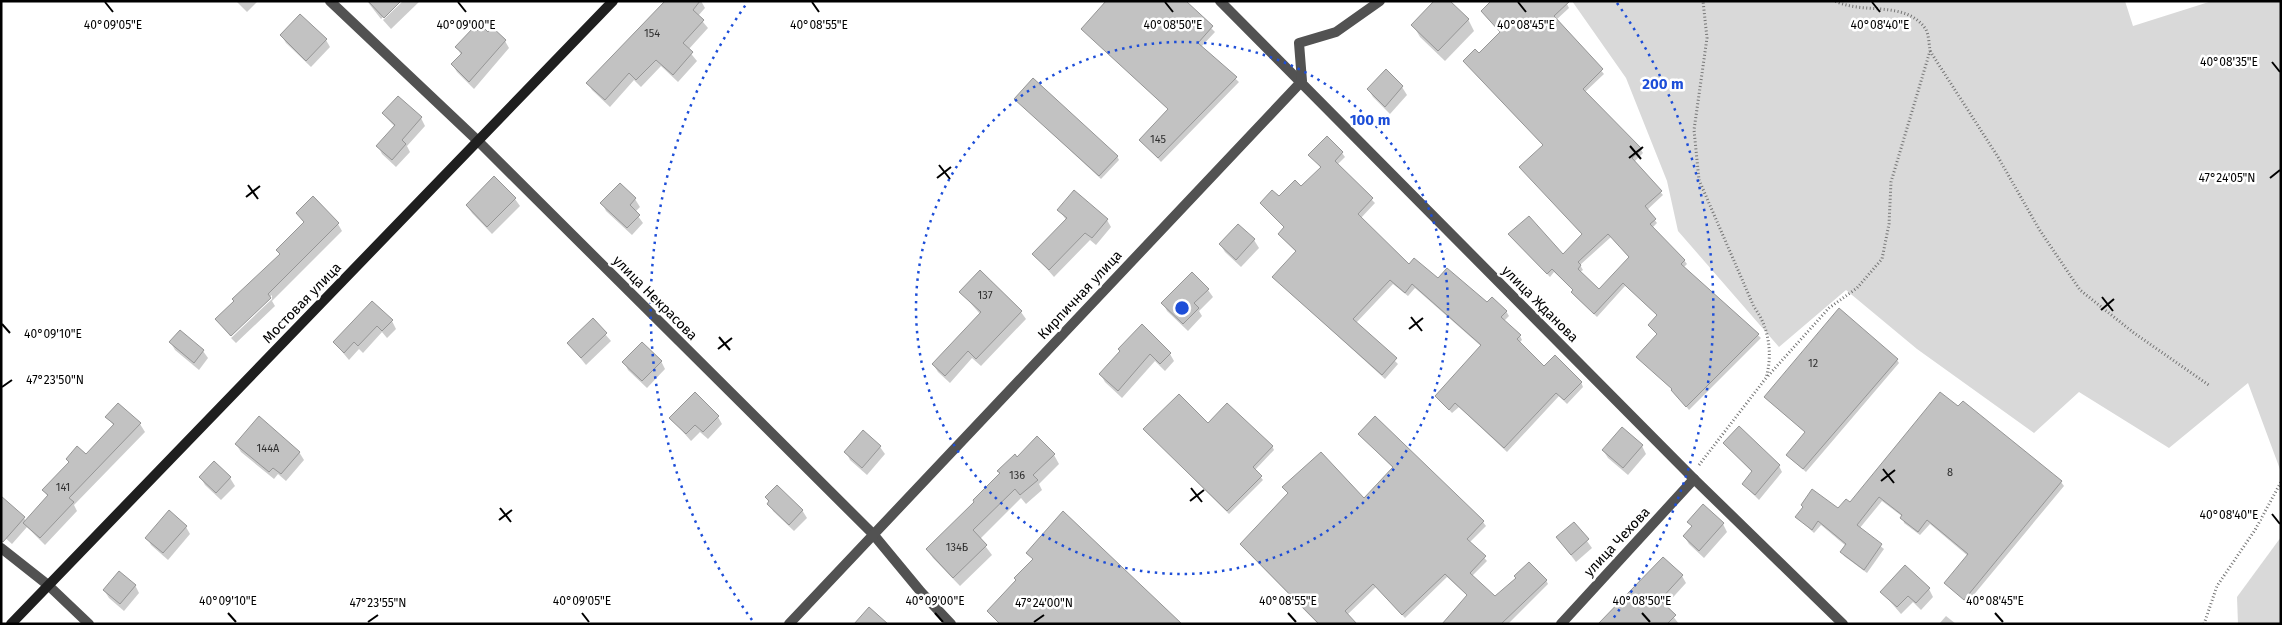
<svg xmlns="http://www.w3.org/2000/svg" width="2282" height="625" viewBox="0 0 2282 625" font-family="'Fira Sans',sans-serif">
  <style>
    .green { fill: #d9d9d9 }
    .shadow { fill: #0003; fill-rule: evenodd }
    .building { fill: #c2c2c2; stroke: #969696; fill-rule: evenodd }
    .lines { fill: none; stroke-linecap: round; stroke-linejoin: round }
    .path { stroke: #747474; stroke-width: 3; stroke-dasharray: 1 2.5; stroke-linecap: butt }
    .street { stroke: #525252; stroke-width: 10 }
    .secondary { stroke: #1f1f1f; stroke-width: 10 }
    .ticks { fill: none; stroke: #000; stroke-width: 2 }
    .ring { fill: none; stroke: #1d4ed8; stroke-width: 2.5; stroke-dasharray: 2.5 5 }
    .labels { text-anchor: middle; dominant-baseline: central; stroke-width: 5; stroke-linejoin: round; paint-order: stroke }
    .number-label { font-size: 11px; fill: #303030 }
    .street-label { font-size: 14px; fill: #000; stroke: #fff }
    .ticks-label { font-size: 12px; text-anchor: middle; fill: #000; stroke: #fff; stroke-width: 5; stroke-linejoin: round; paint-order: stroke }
    .centre { fill: #1d4ed8; stroke: #fff; stroke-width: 2.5 }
    .ring-label { font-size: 15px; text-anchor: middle; font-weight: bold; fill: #1d4ed8; stroke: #fff; stroke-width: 5; stroke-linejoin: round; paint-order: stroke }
  </style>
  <rect width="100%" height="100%" fill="#fff"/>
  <g class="green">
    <polygon points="1572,1 2125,1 2133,26 2212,1 2281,1 2281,472 2248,383 2169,448 2079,392 2034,433 1917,349 1846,290 1779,347 1678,231 1667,181 1626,78"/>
    <polygon points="2281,537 2281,624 2238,624 2237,597"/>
  </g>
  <g class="shadow">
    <polygon points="236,1 258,1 247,12"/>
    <polygon points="367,1 399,1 381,19"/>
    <polygon points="403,1 420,1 391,29 383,20"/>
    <polygon points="666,1 701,1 705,8 698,16 708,28 688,50 697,61 678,82 661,66 641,87 634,80 610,107 592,90 588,83"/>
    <polygon points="1184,1 1215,32 1201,47 1239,82 1161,162 1141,140 1169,110 1083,29"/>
    <path d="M1567,4L1569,8L1556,20L1604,74L1585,92L1641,150L1643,153L1634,162L1663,195L1647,210L1657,223L1652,228L1684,260L1687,264L1684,267L1761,338L1689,410L1673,390L1638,357L1658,335L1650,325L1658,316L1632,291L1625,286L1597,317L1575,296L1574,291L1554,272L1550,277L1509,235L1563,256L1583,235L1520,167L1544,146L1465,61L1479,55L1501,33L1482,11ZM1611,237L1630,258L1600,290L1580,272L1583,270L1580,265Z"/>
    <polygon points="1468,19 1474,31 1445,61 1420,37 1413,25"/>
    <polygon points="478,33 488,33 505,41 509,48 474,89 457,72 452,64 461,55 457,47"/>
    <polygon points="281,35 326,40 330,47 311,67 286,43"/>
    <polygon points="1386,71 1402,87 1407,95 1390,114 1373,97 1368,89"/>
    <polygon points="1015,99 1117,156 1119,160 1101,179"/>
    <polygon points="383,114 421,118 425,126 407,146 410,152 396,167 382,154 378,146 395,127"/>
    <polygon points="1342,153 1345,157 1337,165 1375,203 1360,219 1409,266 1506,311 1509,316 1504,321 1520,336 1522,340 1519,343 1544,368 1581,382 1583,387 1567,404 1559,396 1507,452 1459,407 1452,413 1436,396 1482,347 1415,288 1408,296 1393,284 1356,323 1398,364 1385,379 1274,278 1296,252 1279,234 1285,228 1261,203 1301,188 1321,168 1310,155"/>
    <polygon points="494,178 515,199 520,206 492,234 472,213 467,206"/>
    <polygon points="620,184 635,199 640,207 635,212 643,223 632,235 606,211 602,203"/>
    <polygon points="1059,210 1107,220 1111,227 1096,245 1090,240 1054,277 1034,254 1067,221"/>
    <polygon points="298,213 338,224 342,231 272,301 275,306 236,343 231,338 272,299 272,295 230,336 216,319 281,255 304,223"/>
    <polygon points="1238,225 1254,240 1259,248 1241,267 1225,252 1220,244"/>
    <polygon points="1208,290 1213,297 1199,311 1202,316 1188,331 1167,311 1163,303"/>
    <polygon points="961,292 1021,312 1026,319 981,366 972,358 950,383 938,372 933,364 980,314"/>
    <polygon points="372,302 392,321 396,329 387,338 382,332 363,353 359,349 349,360 334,342"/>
    <polygon points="593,320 611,341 586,365 569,344"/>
    <polygon points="180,331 203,351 208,358 199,370 175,350 171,343"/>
    <polygon points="1121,352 1170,354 1174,361 1165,371 1155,361 1122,398 1105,382 1101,375"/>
    <polygon points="1897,360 1899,363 1806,472 1790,458 1788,455 1806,433 1765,397"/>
    <polygon points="661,361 665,369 647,388 628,370 624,362"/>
    <polygon points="1940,394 2061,482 2064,486 1967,603 1946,583 1968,556 1930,524 1920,535 1904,523 1903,517 1882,501 1859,529 1884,549 1867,573 1844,556 1842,552 1846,546 1821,525 1814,533 1797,517 1839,510 1851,504"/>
    <polygon points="118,404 140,424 145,432 74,505 77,511 45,545 27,527 12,544 1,534 24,518 26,522 48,497 44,491 70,464 67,459 86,456 114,426 107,417"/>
    <polygon points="718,417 722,424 708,439 700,432 691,441 671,418"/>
    <polygon points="1375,418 1483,522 1486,526 1470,542 1487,561 1472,576 1495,598 1546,580 1548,584 1508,624 1443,624 1468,596 1447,577 1405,618 1376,587 1347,615 1356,624 1318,624 1244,548 1242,545 1288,494 1284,487 1364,500 1394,469 1359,434"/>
    <polygon points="1208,425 1272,446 1274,450 1255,470 1263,480 1229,514 1144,429"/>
    <polygon points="1724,443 1779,466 1782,472 1759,500 1743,484 1753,473"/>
    <polygon points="236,444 299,452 304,460 286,481 278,474 274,479 241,452"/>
    <polygon points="1642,446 1646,454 1628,475 1608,458 1603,450"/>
    <polygon points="880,447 885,454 867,475 850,460 846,452"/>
    <polygon points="1054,455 1059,464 1039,484 1042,490 1026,504 1021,498 980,539 992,555 960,586 933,558 927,549 975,503 1017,459"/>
    <polygon points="214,463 230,478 235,486 221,500 205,485 201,478"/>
    <polygon points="766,497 802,510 807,518 794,531 773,511"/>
    <polygon points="1689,522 1723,524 1727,532 1704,558 1689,544 1684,536 1692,527"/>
    <polygon points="1574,523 1592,548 1576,562 1557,537"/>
    <polygon points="186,527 190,534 168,560 151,545 147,538"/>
    <polygon points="1682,576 1686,583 1665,606 1679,624 1600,624"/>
    <polygon points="135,585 139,593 124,611 109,598 104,590"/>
    <polygon points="1929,589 1933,597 1921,610 1913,602 1901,614 1882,592"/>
    <polygon points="1946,616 1956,624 1939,624"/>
  </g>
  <g class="building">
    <polygon points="368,1 401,1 384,18"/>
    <polygon points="665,1 700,1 693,10 704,20 683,43 693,52 673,75 656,60 636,80 629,73 605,100 586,83"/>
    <polygon points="1106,1 1186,1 1213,26 1198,43 1237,77 1158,158 1139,140 1168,109 1081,29"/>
    <polygon points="1434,1 1450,1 1469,19 1438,51 1411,25"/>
    <path d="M1491,1H1570L1554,16L1603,69L1583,89L1642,149L1632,158L1662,191L1645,206L1656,219L1650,224L1685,260L1681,264L1759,334L1686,407L1671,390L1672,389L1636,357L1657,334L1648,325L1657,315L1628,288L1623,283L1594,314L1571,292L1573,290L1552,269L1547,274L1508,234L1529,216L1563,254L1582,234L1519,167L1543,145L1463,61L1475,49L1479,53L1500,32L1481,11ZM1608,234L1629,257L1599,289L1578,269L1581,265L1578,262Z"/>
    <polygon points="300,14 327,39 306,61 280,35"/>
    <polygon points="482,26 488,32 492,27 506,40 469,82 451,64 462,53 455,47 474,27 478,31"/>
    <polygon points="1386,69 1403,86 1385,107 1367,89"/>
    <polygon points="1033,78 1118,156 1099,176 1014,99"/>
    <polygon points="398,96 422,117 402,140 406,144 392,160 376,146 395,125 382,113"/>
    <polygon points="1327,136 1343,152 1335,161 1373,198 1358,214 1409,264 1414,258 1438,278 1447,268 1487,302 1492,297 1507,311 1501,317 1521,335 1517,339 1544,366 1555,355 1582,382 1564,400 1556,393 1504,448 1455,403 1449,410 1435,396 1481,345 1412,284 1405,293 1390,280 1353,319 1397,358 1382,375 1272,277 1296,251 1278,234 1284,227 1260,203 1272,190 1279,196 1295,180 1301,186 1321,167 1308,155"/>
    <polygon points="494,176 516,198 487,227 466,205"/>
    <polygon points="620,183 636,198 630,205 640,215 627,228 600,203"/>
    <polygon points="1074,190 1108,219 1092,238 1085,233 1049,270 1032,254 1067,218 1057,210"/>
    <polygon points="313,196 339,223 268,294 271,298 231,336 215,319 234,301 232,299 280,254 276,250 304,222 296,213"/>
    <polygon points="1238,224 1255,239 1236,260 1219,244"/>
    <polygon points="980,270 1022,311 976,359 968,351 945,376 932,364 981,312 959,292"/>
    <polygon points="1192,272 1209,289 1194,303 1199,308 1183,324 1161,303"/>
    <polygon points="372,301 393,320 382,331 377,326 358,346 354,342 344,353 333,342"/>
    <polygon points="1839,308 1898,359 1803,469 1786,455 1805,432 1764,397"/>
    <polygon points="593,318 607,333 581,358 567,343"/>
    <polygon points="1142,324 1171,353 1160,364 1150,354 1118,391 1099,374 1120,351 1118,349"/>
    <polygon points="180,330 204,350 194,363 169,342"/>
    <polygon points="642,342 662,361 642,381 622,362"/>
    <polygon points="695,392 719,416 703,432 695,425 686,434 669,418"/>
    <polygon points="1940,392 1958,406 1963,401 2062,481 1964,600 1944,583 1968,554 1927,520 1918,532 1900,518 1902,515 1879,497 1857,525 1882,544 1864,570 1840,552 1846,544 1818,521 1812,530 1795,517 1803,507 1801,505 1812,489 1838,508 1846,499 1850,502"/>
    <polygon points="1179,394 1208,423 1227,403 1273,446 1253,467 1262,476 1227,511 1143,429"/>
    <polygon points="118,403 141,423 69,498 74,502 40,538 23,523 48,495 42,490 69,462 66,459 77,446 86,454 114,424 105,417"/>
    <polygon points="259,416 300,452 281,474 273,468 269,472 235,444"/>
    <polygon points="1375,416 1484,521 1467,539 1486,556 1470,573 1495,596 1516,578 1514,576 1529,562 1547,580 1501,624 1442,624 1467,595 1445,574 1402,615 1373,584 1345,611 1357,624 1319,624 1240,544 1288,493 1282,487 1321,452 1364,498 1393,467 1358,434"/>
    <polygon points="1739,426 1780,465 1755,495 1742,484 1752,471 1723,443"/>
    <polygon points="1622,427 1643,445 1623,468 1602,450"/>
    <polygon points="863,430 881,446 862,468 844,452"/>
    <polygon points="1037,436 1055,454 1033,475 1038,480 1020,495 1015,489 973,530 987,545 953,578 926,549 974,502 973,500 1000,473 997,471 1015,454 1017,457"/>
    <polygon points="214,461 231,477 216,493 199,477"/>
    <polygon points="777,485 803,510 789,525 767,504 769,501 765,497"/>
    <polygon points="1,496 25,517 3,542 1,541"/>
    <polygon points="1703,504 1724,523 1699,551 1683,536 1692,526 1687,522"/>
    <polygon points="169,510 187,526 163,553 145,538"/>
    <polygon points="1063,511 1182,624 1000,624 987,611 1016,580 1014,578 1033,559 1026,553"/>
    <polygon points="1574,522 1589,539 1571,555 1556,537"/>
    <polygon points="1663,557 1683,575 1660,600 1676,615 1667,624 1598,624"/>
    <polygon points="1905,565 1930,588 1916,603 1908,596 1897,607 1880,592"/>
    <polygon points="119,571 136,585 120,604 103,590"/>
    <polygon points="869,607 888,624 854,624"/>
  </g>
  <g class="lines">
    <g class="path">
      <polyline points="1930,51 1998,157 2039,229 2080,290 2134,333 2210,386"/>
      <path d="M1768,376L1829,308L1857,288L1882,259L1889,224L1891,182L1930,51C1929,44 1929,34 1925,28C1904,0 1864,15 1835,1"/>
      <path d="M1699,465L1766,378C1773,354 1769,327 1754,307L1699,180L1694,130L1707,38L1703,1"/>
      <polyline points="2204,624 2217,586 2255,530 2281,482"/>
    </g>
    <g class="street">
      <polyline points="330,1 478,141 873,534 921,592 951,624"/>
      <polyline points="1220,1 1694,479 1843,624"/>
      <polyline points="1,548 48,585 89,624"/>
      <polyline points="789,624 1302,81 1299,43 1336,32 1380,1"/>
      <polyline points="1561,624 1694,479"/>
    </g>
    <polyline class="secondary" points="11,624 613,1"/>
  </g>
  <path class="ticks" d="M105,2L113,12M458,2L466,12M812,2L819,12M1165,2L1173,12M1518,2L1526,12M1872,2L1880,12M2272,62L2280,72M1630,146L1641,159M1629,158L1643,147M939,165L950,179M937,178L951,167M2270,178L2280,170M248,185L258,199M246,197L260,186M2102,297L2113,311M2101,310L2114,299M1411,317L1422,331M2,324L10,333M1409,329L1423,318M719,337L730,350M718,349L732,338M2,387L12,380M1883,469L1894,483M1881,481L1895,470M1191,488L1202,502M1190,501L1204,490M500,508L511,522M2272,514L2280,524M499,520L512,510M228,613L236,622M582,613L589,622M935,613L943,622M1288,613L1296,622M1642,613L1650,622M1995,613L2003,622M368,622L378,615M1034,622L1044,615"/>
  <g class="ring">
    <circle cx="1182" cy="308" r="266"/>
    <path d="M752 620A531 531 0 0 1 747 3M1617 3A531 531 0 0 1 1612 620"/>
  </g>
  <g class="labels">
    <g class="number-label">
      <text x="652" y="33">154</text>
      <text x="1158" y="139">145</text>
      <text x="985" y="295">137</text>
      <text x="1813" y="363">12</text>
      <text x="268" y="448">144А</text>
      <text x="1950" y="472">8</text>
      <text x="1017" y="475">136</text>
      <text x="63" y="487">141</text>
      <text x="957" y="547">134Б</text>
    </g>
    <g class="street-label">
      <text transform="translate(1080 295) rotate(-47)">Кирпичная улица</text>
      <text transform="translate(655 298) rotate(45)">улица Некрасова</text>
      <text transform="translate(302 303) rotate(-46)">Мостовая улица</text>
      <text transform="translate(1540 304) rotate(45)">улица Жданова</text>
      <text transform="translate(1617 542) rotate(-47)">улица Чехова</text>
    </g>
  </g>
  <g class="ticks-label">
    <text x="113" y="29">40°09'05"E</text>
    <text x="466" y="29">40°09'00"E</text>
    <text x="819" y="29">40°08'55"E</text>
    <text x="1173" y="29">40°08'50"E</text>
    <text x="1880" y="29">40°08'40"E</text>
    <text x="1526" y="29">40°08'45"E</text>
    <text x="2229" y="66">40°08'35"E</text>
    <text x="2227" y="182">47°24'05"N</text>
    <text x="53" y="338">40°09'10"E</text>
    <text x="55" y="384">47°23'50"N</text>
    <text x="2229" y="519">40°08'40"E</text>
    <text x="228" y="605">40°09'10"E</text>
    <text x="582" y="605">40°09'05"E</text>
    <text x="935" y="605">40°09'00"E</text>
    <text x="1288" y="605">40°08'55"E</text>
    <text x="1642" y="605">40°08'50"E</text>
    <text x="1995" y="605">40°08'45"E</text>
    <text x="378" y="607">47°23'55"N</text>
    <text x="1044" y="607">47°24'00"N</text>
  </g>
  <circle cx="1182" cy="308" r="8" class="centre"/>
  <g class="ring-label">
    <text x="1663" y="89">200 m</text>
    <text x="1370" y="125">100 m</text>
  </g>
  <rect width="2282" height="625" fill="none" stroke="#000000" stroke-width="5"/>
</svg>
